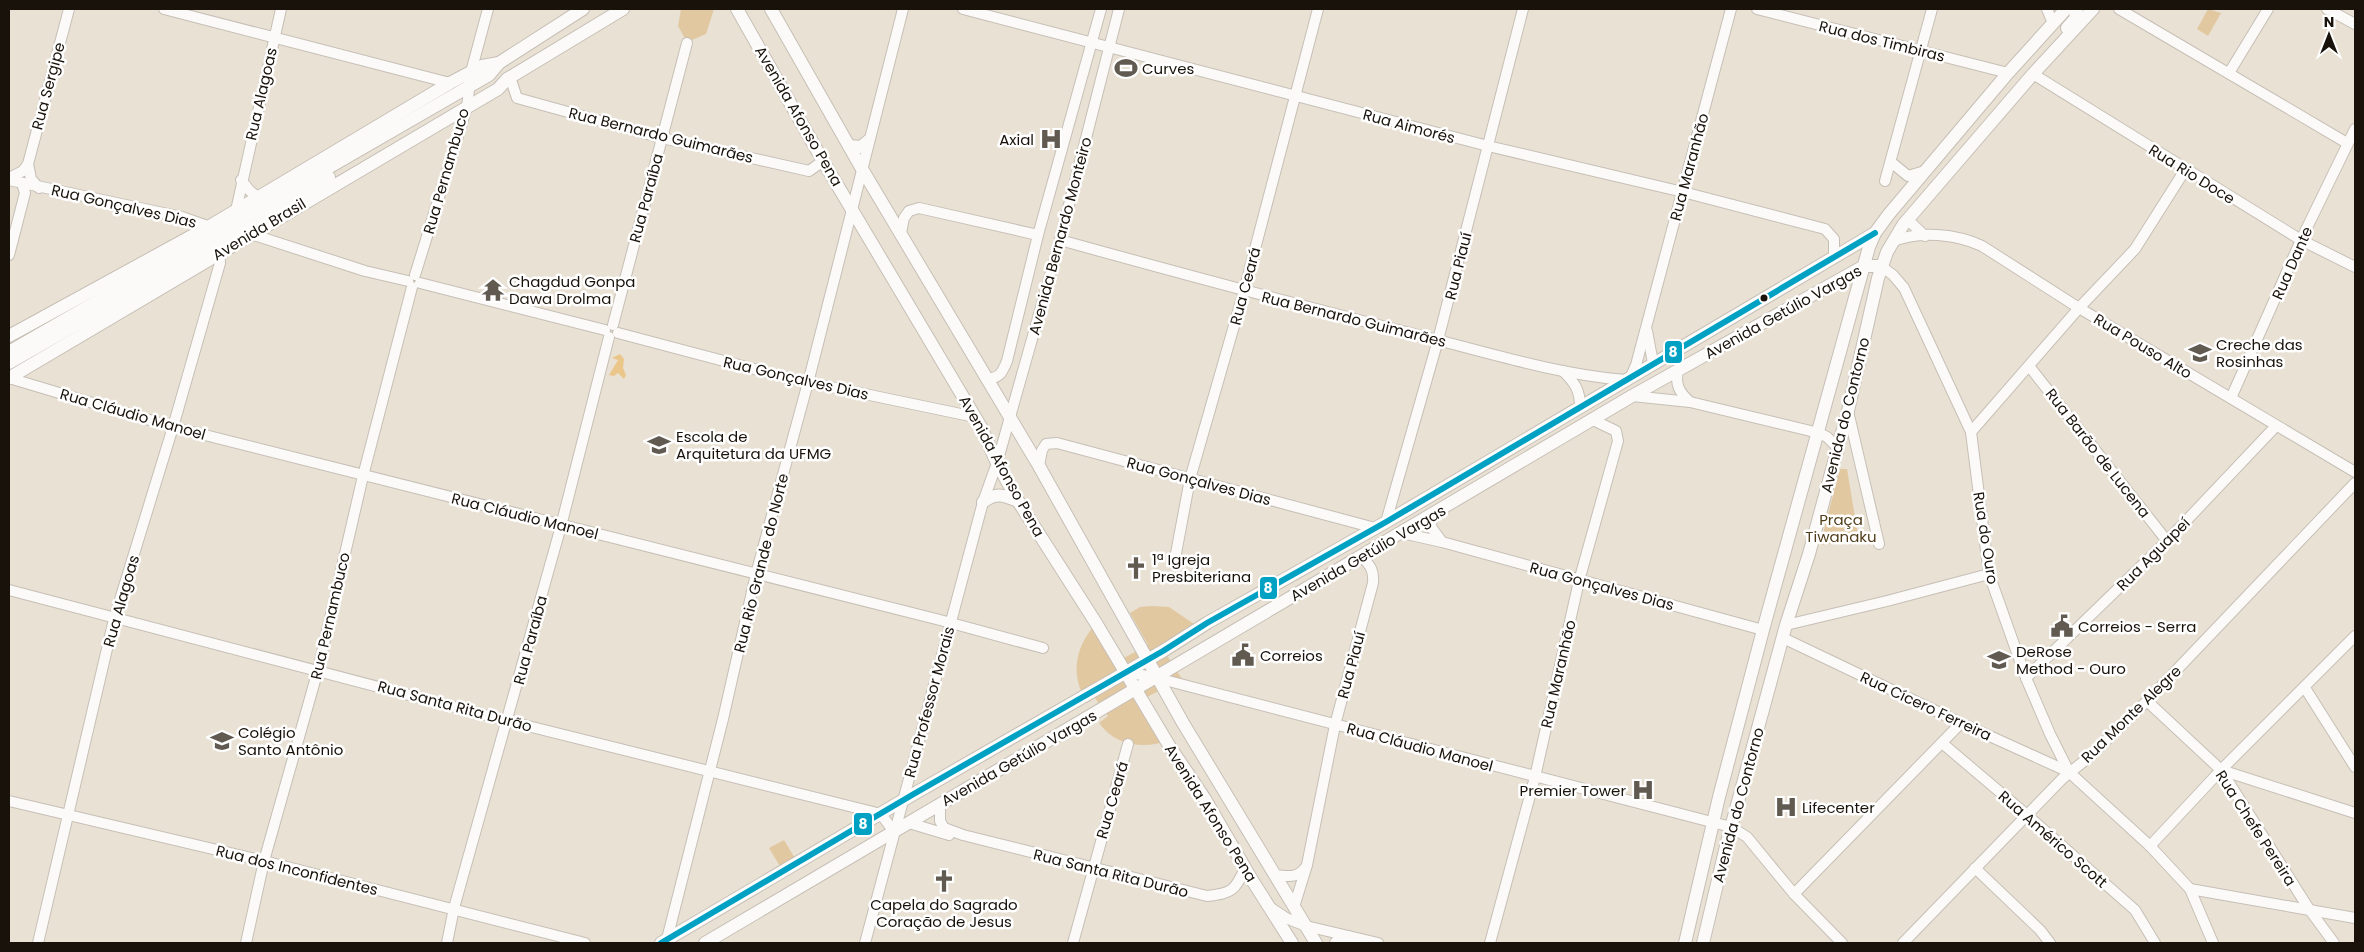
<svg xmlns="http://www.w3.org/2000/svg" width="2364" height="952" viewBox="0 0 2364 952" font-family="Poppins,sans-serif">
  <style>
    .green { fill: #e1c8a0 }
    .water { fill: #ebc68a }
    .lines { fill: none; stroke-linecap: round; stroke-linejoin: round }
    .minor-casing { stroke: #c6bfb5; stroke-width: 12 }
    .major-casing { stroke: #c6bfb5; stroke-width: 14 }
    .minor { stroke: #fcfaf9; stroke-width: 10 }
    .major { stroke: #fcfaf9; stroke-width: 12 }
    .bus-1-casing { stroke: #fff; stroke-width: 10 }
    .bus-1 { stroke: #01a1c4; stroke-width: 6 }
    .bus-dot { fill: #18120a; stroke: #fff; stroke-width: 2 }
    .labels { text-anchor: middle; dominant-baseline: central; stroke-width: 5; stroke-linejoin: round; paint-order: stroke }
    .street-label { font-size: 15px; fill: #18120a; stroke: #fff }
    .poi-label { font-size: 15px; fill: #18120a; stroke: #fff; text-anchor: start }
    .park-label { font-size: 15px; fill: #513d1a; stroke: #fff }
    .line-badge { stroke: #fff; stroke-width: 2 }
    .badge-label { font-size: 14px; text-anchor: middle; font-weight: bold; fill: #fff }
  </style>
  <rect width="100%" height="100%" fill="#e9e1d4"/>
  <g class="green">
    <polygon points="681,9 714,9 706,34 687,42 678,26"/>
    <polygon points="2208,9 2221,13 2208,36 2197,29"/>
    <polygon points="1840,469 1847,469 1859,541 1820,545"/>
    <path d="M1152,606L1169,607L1194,624L1166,654L1182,679L1147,697L1172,739C1146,750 1116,747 1099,723L1108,716L1095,698L1087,703C1071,676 1074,651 1093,627L1122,659L1148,645L1130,613L1140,607Z"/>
    <polygon points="784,840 796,860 781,868 769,848"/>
  </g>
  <polygon class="water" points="620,354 624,359 623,368 626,375 624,379 618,373 614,376 609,375 618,360 612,358"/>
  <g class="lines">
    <defs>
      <g id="minor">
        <polyline points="164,9 450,83"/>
        <polyline points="963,9 1488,146 1683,192 1825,229 1834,239 1834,257"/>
        <polyline points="1757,9 2008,73"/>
        <polyline points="2047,9 2053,23"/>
        <polyline points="2119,9 2347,143"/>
        <polyline points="2327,9 2355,24"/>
        <polyline points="2229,73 2268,9"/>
        <polyline points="2033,74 2301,240 2355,267"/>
        <polyline points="510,77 517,98 662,138 809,171 823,161"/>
        <polyline points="1891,162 1908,176 1925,171"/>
        <polyline points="28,164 31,179 39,188"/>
        <polyline points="9,178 23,171 28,164 69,9"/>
        <polyline points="9,180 182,217 213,228"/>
        <polyline points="241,180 250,191 258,197"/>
        <polyline points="1885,181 1932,9"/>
        <polyline points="235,215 281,9"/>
        <polyline points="1908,220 1925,236"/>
        <polyline points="901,233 904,218 909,211 919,208 1038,235"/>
        <polyline points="251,234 365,271 408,281"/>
        <path d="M1060,240C1179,273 1298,305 1418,335C1486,352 1555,374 1625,380"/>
        <path d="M1892,242C1918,230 1957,234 1982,246L2079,308L2355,472"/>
        <polyline points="9,255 25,193 22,183"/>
        <polyline points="1881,266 1893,275 1904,288 1971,432 1989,574 2026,678 2050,734 2069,772 2150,846 2190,889 2213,943"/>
        <polyline points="415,275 467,107 471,72 488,9"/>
        <polyline points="420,283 605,330"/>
        <polyline points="613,325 687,43"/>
        <polyline points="1647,331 1653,363"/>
        <polyline points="618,333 788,378 975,417"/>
        <polyline points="2029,366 2167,541"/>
        <path d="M1678,370C1675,385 1679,392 1690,402"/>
        <path d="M1563,371C1575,383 1580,390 1580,407"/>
        <polyline points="1631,376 1636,365 1731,9"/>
        <polyline points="9,378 173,427 940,620 1043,648"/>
        <path d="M986,379C1000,378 1002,373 1007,361L1038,235L1101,9"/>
        <polyline points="1632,396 1690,402 1819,433 1827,437 1838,448"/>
        <polyline points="2231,398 2301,240 2355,129"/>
        <polyline points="1848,411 1879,544"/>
        <polyline points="1971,432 2079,308 2135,249 2185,170"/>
        <polyline points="1039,466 1042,450 1046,444 1057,443 1375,528"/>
        <polyline points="1432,515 1431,527 1442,542"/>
        <polyline points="1386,522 1438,340 1523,9"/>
        <polyline points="1402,533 1442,542 1763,630"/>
        <polyline points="1174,564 1190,479 1244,291 1318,9"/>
        <polyline points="9,590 508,721 881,814 894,832"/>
        <polyline points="1786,625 1887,601 1989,574"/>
        <polyline points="1783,638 1961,723 2069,772"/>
        <polyline points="1126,672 1157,678 1731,827 1747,837 1794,894 1842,943"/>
        <polyline points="2026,678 2167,541 2276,426"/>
        <polyline points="2305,688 2355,767"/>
        <polyline points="2147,701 2221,770 2309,909 2334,943"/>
        <polyline points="1942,743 2027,815 2135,910 2155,943"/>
        <polyline points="2221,770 2355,813"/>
        <polyline points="9,801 264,861 585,943"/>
        <path d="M940,804V821L944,828L963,835L1207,896C1232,893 1235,891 1245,868"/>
        <polyline points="909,823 949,835"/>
        <polyline points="2150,846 2221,770 2355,636"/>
        <polyline points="1975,868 2040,930 2050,943"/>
        <path d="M1275,875C1287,876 1297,879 1305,868"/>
        <polyline points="2190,889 2355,918"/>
        <polyline points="1794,894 1961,723"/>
        <path d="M1294,907L1307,865L1335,725L1373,583C1374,571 1371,566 1362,557"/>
        <polyline points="1271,908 1286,918 1306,926 1378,943"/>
        <polyline points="38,943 114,619 173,427 220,263 219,249"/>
        <polyline points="246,943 264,861 318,670 363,476 412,287"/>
        <polyline points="447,943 454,908 561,526 609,337"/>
        <polyline points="666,943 723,719 756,574 810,375 903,9"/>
        <polyline points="865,943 983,502 997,463 1060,240 1119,9"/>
        <polyline points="1073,943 1128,744"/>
        <polyline points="1490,943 1535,777 1579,581 1618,441 1616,431 1593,420"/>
        <polyline points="1903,943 2063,778 2088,758 2147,701 2355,483"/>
      </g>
      <g id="major">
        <polyline points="737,9 823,161 981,427 997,463 1018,501 1096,623 1170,747 1205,799 1252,880 1292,943"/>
        <polyline points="771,9 862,169 1039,466 1183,723 1316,943"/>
        <polyline points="2067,28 2075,19 2077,9"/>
        <polyline points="849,146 861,147 868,141"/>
        <polyline points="9,336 210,226 450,83 482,66 499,63"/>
        <polyline points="9,352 489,75 499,63 583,9"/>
        <polyline points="9,363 212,247 329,177"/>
        <polyline points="9,378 498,89 507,79 623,9"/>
        <path d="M983,502C996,492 1003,495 1018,501"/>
        <polyline points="661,943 912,795 1163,651 1207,623 1386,522 1875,233"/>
        <polyline points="705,943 1632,396 1864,266 1881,266"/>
        <polyline points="1336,943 1340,939 1348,937"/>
        <polyline points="1685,943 1719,797 1763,630 1869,247 1875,233 1889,214 2008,73 2066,9"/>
        <polyline points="1703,943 1727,842 1786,625 1809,554 1848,411 1878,278 1887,252 1903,225 2033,74 2093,9"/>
      </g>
    </defs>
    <use href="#minor" class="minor-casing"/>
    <use href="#major" class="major-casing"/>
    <use href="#minor" class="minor"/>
    <use href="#major" class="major"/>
    <defs>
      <polyline id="bus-1" points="661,943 912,795 1163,651 1207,623 1386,522 1875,233"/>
    </defs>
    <use href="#bus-1" class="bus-1-casing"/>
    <use href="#bus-1" class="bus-1"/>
  </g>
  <defs>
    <symbol id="stadium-bare" viewBox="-9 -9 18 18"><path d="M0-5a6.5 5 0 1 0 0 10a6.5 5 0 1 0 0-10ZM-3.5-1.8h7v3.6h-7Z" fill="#615a51" stroke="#fff" stroke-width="2.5" paint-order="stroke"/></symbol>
    <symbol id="hospital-bare" viewBox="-9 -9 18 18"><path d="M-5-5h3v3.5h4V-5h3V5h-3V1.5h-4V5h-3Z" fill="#615a51" stroke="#fff" stroke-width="2.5" paint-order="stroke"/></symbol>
    <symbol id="temple-bare" viewBox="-9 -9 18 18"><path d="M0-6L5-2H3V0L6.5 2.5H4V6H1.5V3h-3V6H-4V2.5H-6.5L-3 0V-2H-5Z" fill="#615a51" stroke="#fff" stroke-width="2.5" paint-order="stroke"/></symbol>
    <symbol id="university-bare" viewBox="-9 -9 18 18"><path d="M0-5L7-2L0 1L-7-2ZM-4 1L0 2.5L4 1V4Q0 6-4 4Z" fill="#615a51" stroke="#fff" stroke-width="2.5" paint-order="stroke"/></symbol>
    <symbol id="church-bare" viewBox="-9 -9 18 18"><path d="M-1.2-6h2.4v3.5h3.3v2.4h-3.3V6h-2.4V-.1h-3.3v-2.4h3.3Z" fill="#615a51" stroke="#fff" stroke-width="2.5" paint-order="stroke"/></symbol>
    <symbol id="civic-bare" viewBox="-9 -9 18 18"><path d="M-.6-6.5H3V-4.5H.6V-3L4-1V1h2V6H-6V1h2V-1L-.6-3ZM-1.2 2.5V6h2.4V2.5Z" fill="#615a51" stroke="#fff" stroke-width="2.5" paint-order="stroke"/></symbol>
    <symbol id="school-bare" viewBox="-9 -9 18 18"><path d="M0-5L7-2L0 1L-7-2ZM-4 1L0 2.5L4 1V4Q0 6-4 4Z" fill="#615a51" stroke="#fff" stroke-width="2.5" paint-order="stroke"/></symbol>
  </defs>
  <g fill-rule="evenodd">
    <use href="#stadium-bare" x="1110" y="52" width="32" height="32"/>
    <use href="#hospital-bare" x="1035" y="123" width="32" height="32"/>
    <use href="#temple-bare" x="477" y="274" width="32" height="32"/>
    <use href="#university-bare" x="2184" y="337" width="32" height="32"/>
    <use href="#university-bare" x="643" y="429" width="32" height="32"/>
    <use href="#church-bare" x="1120" y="552" width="32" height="32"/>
    <use href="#civic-bare" x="2046" y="610" width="32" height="32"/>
    <use href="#civic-bare" x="1227" y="639" width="32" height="32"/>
    <use href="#university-bare" x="1983" y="644" width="32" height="32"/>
    <use href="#school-bare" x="206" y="725" width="32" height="32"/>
    <use href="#hospital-bare" x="1627" y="774" width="32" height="32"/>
    <use href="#hospital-bare" x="1770" y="791" width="32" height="32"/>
    <use href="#church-bare" x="928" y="865" width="32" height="32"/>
  </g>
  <circle class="bus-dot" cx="1764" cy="298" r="4.5"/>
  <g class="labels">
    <g class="street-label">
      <text transform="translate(1882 41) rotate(14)">Rua dos Timbiras</text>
      <text transform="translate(48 86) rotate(-75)">Rua Sergipe</text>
      <text transform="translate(261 94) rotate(-77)">Rua Alagoas</text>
      <text transform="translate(799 116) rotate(60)">Avenida Afonso Pena</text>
      <text transform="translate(1409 126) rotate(15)">Rua Aimorés</text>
      <text transform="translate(661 135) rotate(14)">Rua Bernardo Guimarães</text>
      <text transform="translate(1689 167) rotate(-75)">Rua Maranhão</text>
      <text transform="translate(446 171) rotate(-74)">Rua Pernambuco</text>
      <text transform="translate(2192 174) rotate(32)">Rua Rio Doce</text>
      <text transform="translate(646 198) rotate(-75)">Rua Paraíba</text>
      <text transform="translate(124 206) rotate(13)">Rua Gonçalves Dias</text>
      <text transform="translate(259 229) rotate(-31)">Avenida Brasil</text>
      <text transform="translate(1060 236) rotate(-75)">Avenida Bernardo Monteiro</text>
      <text transform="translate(2292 263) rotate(-66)">Rua Dante</text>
      <text transform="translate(1458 266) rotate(-76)">Rua Piauí</text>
      <text transform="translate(1245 286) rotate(-75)">Rua Ceará</text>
      <text transform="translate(1783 312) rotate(-29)">Avenida Getúlio Vargas</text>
      <text transform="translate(1354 319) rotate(14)">Rua Bernardo Guimarães</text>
      <text transform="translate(2143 346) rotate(31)">Rua Pouso Alto</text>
      <text transform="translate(796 378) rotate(13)">Rua Gonçalves Dias</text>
      <text transform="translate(133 414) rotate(16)">Rua Cláudio Manoel</text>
      <text transform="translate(1845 415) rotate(-76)">Avenida do Contorno</text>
      <text transform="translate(2098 453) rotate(52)">Rua Barão de Lucena</text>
      <text transform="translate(1002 466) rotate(61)">Avenida Afonso Pena</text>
      <text transform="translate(1199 481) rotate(15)">Rua Gonçalves Dias</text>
      <text transform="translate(525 516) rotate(14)">Rua Cláudio Manoel</text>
      <text transform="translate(1986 538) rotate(81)">Rua do Ouro</text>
      <text transform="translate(1368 553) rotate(-30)">Avenida Getúlio Vargas</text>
      <text transform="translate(2153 554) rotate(-45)">Rua Aguapeí</text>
      <text transform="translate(761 563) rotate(-76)">Rua Rio Grande do Norte</text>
      <text transform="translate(1602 586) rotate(15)">Rua Gonçalves Dias</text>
      <text transform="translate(121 601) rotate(-74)">Rua Alagoas</text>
      <text transform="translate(330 616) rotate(-77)">Rua Pernambuco</text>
      <text transform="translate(530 640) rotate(-75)">Rua Paraíba</text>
      <text transform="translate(1351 665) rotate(-75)">Rua Piauí</text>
      <text transform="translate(1558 674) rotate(-77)">Rua Maranhão</text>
      <text transform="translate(929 702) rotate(-75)">Rua Professor Morais</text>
      <text transform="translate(455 706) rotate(15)">Rua Santa Rita Durão</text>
      <text transform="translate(1926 706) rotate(25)">Rua Cícero Ferreira</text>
      <text transform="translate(2131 714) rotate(-44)">Rua Monte Alegre</text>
      <text transform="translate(1420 747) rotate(15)">Rua Cláudio Manoel</text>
      <text transform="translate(1019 758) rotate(-30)">Avenida Getúlio Vargas</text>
      <text transform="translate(1112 800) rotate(-74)">Rua Ceará</text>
      <text transform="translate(1738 805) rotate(-75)">Avenida do Contorno</text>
      <text transform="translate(1211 813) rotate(58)">Avenida Afonso Pena</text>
      <text transform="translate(2256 828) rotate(57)">Rua Chefe Pereira</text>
      <text transform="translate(2053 839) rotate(41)">Rua Américo Scott</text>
      <text transform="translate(297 870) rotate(14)">Rua dos Inconfidentes</text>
      <text transform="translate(1111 873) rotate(14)">Rua Santa Rita Durão</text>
    </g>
    <g class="poi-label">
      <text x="1142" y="68">Curves</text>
      <text x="1034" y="139" text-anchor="end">Axial</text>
      <text x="509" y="281">Chagdud Gonpa<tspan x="509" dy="17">Dawa Drolma</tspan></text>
      <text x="2216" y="344">Creche das<tspan x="2216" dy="17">Rosinhas</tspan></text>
      <text x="676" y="436">Escola de<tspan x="676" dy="17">Arquitetura da UFMG</tspan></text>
      <text x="1152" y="559">1ª Igreja<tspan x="1152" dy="17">Presbiteriana</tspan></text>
      <text x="2078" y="626">Correios - Serra</text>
      <text x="2016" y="651">DeRose<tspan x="2016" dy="17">Method - Ouro</tspan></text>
      <text x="1260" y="655">Correios</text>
      <text x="238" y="732">Colégio<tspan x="238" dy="17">Santo Antônio</tspan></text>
      <text x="1626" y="790" text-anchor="end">Premier Tower</text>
      <text x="1802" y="807">Lifecenter</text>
      <text x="944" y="904" text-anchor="middle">Capela do Sagrado<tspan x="944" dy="17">Coração de Jesus</tspan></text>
    </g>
    <g class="park-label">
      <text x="1841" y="519">Praça<tspan x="1841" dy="17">Tiwanaku</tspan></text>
    </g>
  </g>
  <g class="line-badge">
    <rect x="1664" y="340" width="19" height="24" rx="5" fill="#01a1c4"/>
    <rect x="1259" y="576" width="19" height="24" rx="5" fill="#01a1c4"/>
    <rect x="853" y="812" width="20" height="24" rx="5" fill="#01a1c4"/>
  </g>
  <g class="badge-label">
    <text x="1673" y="357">8</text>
    <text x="1268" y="593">8</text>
    <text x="863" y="829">8</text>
  </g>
  <rect width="2364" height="952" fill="none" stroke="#18120a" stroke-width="20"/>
  <g transform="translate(2329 35)" stroke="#ffffff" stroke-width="4" paint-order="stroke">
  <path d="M0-4L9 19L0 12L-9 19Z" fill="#18120a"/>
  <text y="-8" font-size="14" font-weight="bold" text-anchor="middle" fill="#18120a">N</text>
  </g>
</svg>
